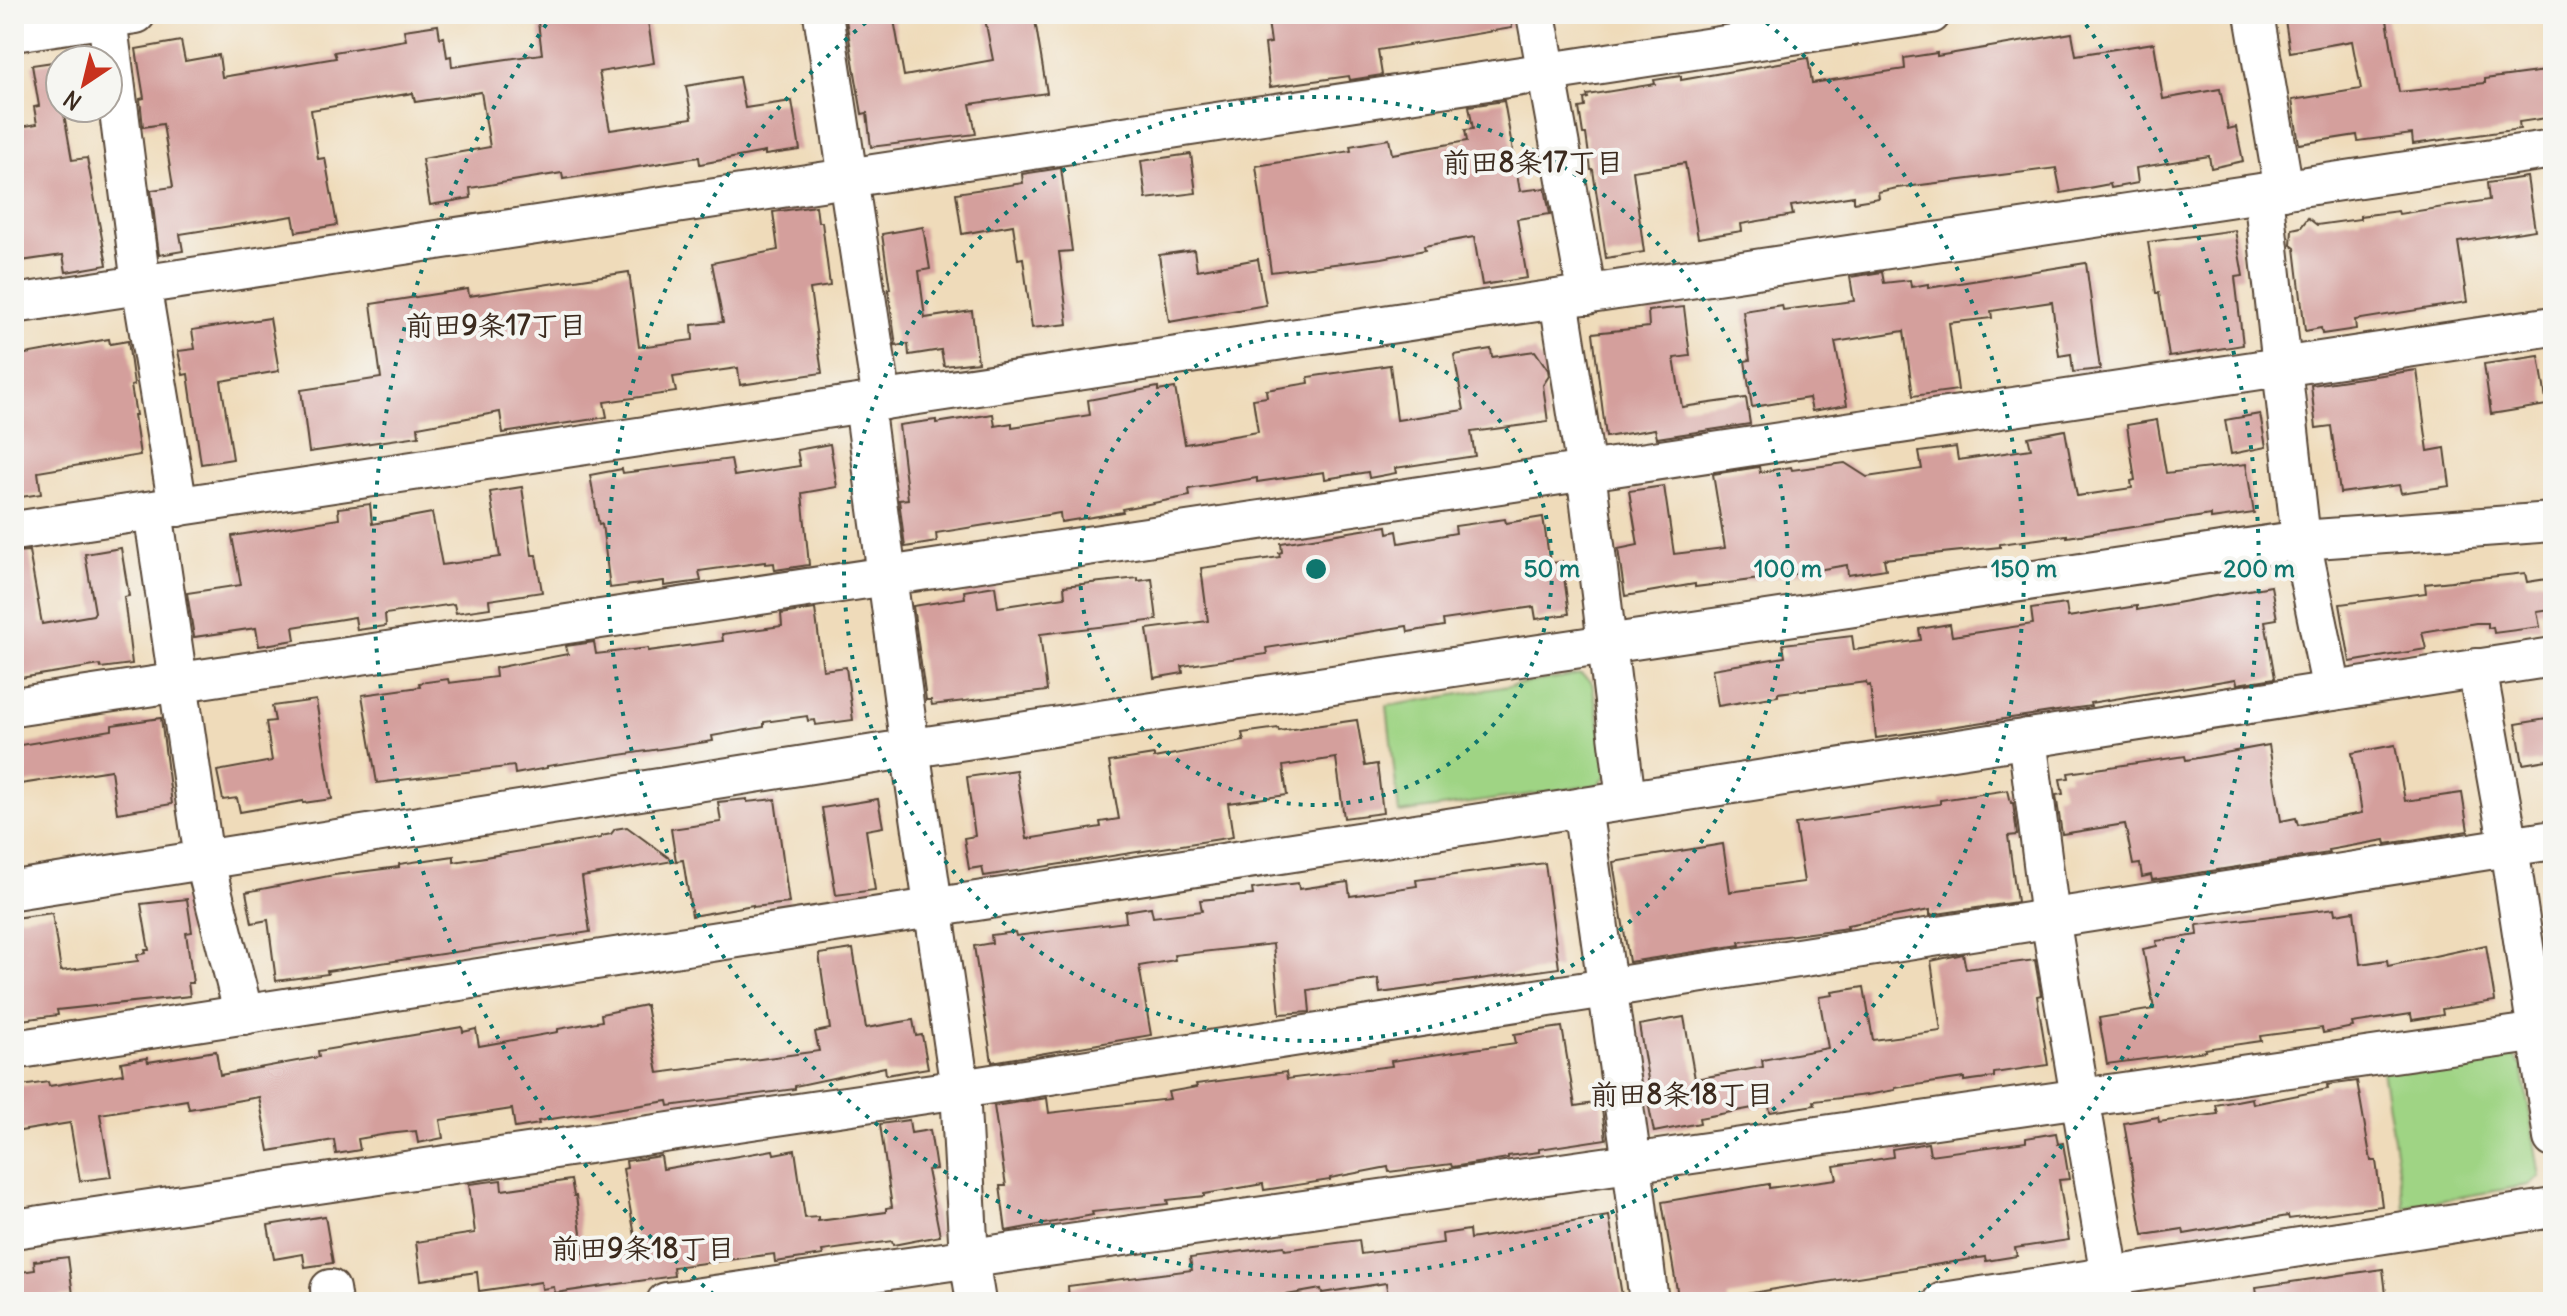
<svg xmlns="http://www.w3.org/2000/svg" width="2567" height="1316" viewBox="0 0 2567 1316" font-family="Delius,'Klee One',sans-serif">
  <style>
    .green { fill: #9fd484; stroke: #6d7f51; stroke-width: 2 }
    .building { fill: #d49f9c }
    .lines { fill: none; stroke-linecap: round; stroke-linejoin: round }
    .minor-casing { stroke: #564535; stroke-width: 42 }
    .minor { stroke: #fff; stroke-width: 38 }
    .ring { fill: none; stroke: #0f766e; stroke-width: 4; stroke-dasharray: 4 8 }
    .labels { text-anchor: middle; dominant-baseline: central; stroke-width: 8; stroke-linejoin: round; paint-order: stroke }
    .neighbourhood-label { font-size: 28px; font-weight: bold; fill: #3b2a1e; stroke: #f6f6f2 }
    .centre { fill: #0f766e; stroke: #f6f6f2; stroke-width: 4 }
    .ring-label { font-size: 24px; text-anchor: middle; font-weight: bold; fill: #0f766e; stroke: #f6f6f2; stroke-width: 8; stroke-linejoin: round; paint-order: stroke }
  </style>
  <rect width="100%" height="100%" fill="#f6f6f2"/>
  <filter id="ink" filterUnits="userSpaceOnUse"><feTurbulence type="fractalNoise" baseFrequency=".0125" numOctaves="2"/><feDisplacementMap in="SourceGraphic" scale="16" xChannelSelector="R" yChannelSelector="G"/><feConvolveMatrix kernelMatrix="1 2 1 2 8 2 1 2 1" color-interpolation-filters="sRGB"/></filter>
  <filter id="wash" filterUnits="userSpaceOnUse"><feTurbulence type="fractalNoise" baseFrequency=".006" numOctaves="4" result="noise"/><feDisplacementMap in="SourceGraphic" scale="32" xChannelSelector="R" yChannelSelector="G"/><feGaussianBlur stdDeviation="1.8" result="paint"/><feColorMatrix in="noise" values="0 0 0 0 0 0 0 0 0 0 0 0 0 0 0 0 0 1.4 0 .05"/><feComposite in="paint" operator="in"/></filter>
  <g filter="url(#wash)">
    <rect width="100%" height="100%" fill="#efdbba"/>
    <g class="green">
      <polygon points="1581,674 1592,683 1609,773 1598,785 1399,813 1387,706"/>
      <polygon points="2513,1056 2522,1066 2540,1177 2529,1185 2404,1207 2382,1070"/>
    </g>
    <g id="blocks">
      <g class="building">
        <polygon points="537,14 647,14 654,63 599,72 610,130 692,118 686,86 739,77 745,108 792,101 800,150 765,155 765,152 700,164 699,157 563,179 562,173 470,188 471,198 430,205 422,159 490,147 481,92 415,102 413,93 311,110 318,159 325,158 337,225 296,232 293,216 180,234 183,251 159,255 151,190 173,187 163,124 143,127 140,99 144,98 136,49 181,41 185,61 219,55 222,77 336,58 334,52 406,40 404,30 438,25 440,38 444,37 447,57 451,56 452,67 542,54"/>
        <polygon points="845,14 893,14 904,76 993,60 984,14 1034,14 1047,93 970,104 976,134 871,147 867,113 862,114"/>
        <polygon points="1267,14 1511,14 1512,28 1378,50 1382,75 1350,80 1349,76 1270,87 1265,44 1271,43"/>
        <polygon points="2284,14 2386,14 2399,92 2485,83 2485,79 2553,70 2553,117 2519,122 2520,129 2413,144 2412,134 2358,141 2357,135 2299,144 2292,100 2361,89 2352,41 2290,52"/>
        <polygon points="2072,33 2076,55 2154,43 2163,99 2220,89 2228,129 2236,127 2243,161 2211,168 2209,156 2136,168 2138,183 2111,188 2110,184 2061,193 2056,168 1897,188 1878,192 1879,198 1854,202 1854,196 1791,206 1793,215 1741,224 1742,231 1698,238 1685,163 1633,171 1644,252 1606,258 1593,170 1591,170 1586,134 1583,134 1579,108 1585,107 1584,99 1588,98 1587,95 1655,84 1654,80 1681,76 1681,80 1808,58 1812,83 1905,69 1904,58 1937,53 1937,56"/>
        <polygon points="60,61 60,108 63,108 72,160 87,158 107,265 66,272 63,255 14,262 14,128 37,124 34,107 39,106 32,65"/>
        <polygon points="1504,101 1520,191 1545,188 1550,214 1517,219 1527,278 1482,285 1474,237 1424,246 1425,250 1382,258 1271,272 1256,166 1351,151 1350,146 1389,139 1392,154 1467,141 1465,130 1473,129 1469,106"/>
        <polygon points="1191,154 1196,193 1146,199 1141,161"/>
        <polygon points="1061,168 1072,251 1059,252 1068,324 1032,328 1023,258 1018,259 1013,225 962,234 956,193 1023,183 1022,174"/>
        <polygon points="2527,177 2535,230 2458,242 2467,302 2355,320 2356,329 2322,334 2321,328 2305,331 2295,248 2291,245 2292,229 2301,227 2308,218 2317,225 2360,219 2360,216 2398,211 2399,214 2489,200 2487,183"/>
        <polygon points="816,206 818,222 822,222 830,286 810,289 822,373 740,385 738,368 673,377 676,392 604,402 607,417 503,433 500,412 418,427 419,436 309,452 301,390 381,378 371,304 468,289 469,296 629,272 639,347 693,340 692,325 723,322 712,263 778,250 773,212"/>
        <polygon points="923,227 930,269 919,271 925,318 972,311 978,362 944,366 941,350 909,355 908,344 896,346 888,289 890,289 882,234"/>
        <polygon points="2235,230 2243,276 2235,277 2243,345 2169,357 2159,293 2156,293 2148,242"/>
        <polygon points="1194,250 1197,270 1258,259 1266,305 1169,322 1159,255"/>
        <polygon points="2086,263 2100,369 2073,372 2071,354 2059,356 2052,302 1991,311 1992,318 1949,323 1958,390 1913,396 1904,331 1835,342 1847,405 1812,411 1809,398 1752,407 1745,361 1750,360 1743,311 1782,305 1783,310 1854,301 1850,277 1882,272 1884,283 1910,280 1911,287 1928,284 1928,288"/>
        <polygon points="1684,307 1690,356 1674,358 1682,407 1746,398 1750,424 1657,438 1655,429 1606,437 1593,333 1649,327 1648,311"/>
        <polygon points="270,318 279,371 221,381 233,459 201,464 188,374 183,375 178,351 195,349 192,330"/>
        <polygon points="109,339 110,344 128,341 134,385 131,386 136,415 134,415 140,455 38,472 41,494 14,498 14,409 18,409 14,384 14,356"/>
        <polygon points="1491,349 1492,357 1535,351 1548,370 1549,376 1543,385 1548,422 1471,432 1475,456 1395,468 1396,473 1369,478 1368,472 1325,479 1324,472 1257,482 1257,478 1189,489 1190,496 1122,509 1123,512 1061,522 1060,513 936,533 937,542 905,547 899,500 908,499 899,425 936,420 936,423 993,414 995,426 1012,423 1012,427 1090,415 1088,400 1158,387 1158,391 1175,388 1185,444 1258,432 1253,399 1267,397 1266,390 1309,383 1308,377 1390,365 1397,420 1464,410 1454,355"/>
        <polygon points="2539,356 2547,405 2491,414 2484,364"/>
        <polygon points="2417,370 2428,451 2445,448 2450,486 2401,493 2399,485 2340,493 2331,426 2316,428 2311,385"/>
        <polygon points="2260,414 2266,447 2231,454 2225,420"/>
        <polygon points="2157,420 2166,473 2246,464 2254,513 2211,519 2211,515 2067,537 2067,535 2000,544 2000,547 1884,559 1886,569 1848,575 1847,565 1776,577 1695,587 1695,584 1625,596 1618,549 1638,545 1629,491 1664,486 1674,554 1725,548 1713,474 1759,467 1760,472 1791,467 1792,470 1845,463 1867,477 1922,469 1919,452 1956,447 1958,460 2031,449 2028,437 2065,430 2077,496 2132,488 2131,481 2135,480 2127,425"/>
        <polygon points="830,444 837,487 802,493 809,565 775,570 774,563 765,564 765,562 699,571 701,581 664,586 664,581 610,588 602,524 599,525 590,475 622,469 623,473 731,459 734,476 800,466 797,450"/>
        <polygon points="522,487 532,555 536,555 542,592 489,600 490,608 456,613 454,604 385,614 386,626 357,630 355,617 293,627 295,640 259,646 256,628 194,637 187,593 241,585 232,536 339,519 338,508 370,504 372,524 432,513 442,565 500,557 490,492"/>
        <polygon points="1543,517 1550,563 1562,562 1569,614 1536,619 1534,607 1443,620 1444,626 1408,632 1407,626 1266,648 1267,654 1182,666 1183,673 1154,678 1147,629 1208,621 1201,568 1280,557 1279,553 1282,552 1281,543 1387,526 1388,533 1397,531 1399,543 1456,533 1455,526 1505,519 1506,523"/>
        <polygon points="121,548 129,596 124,597 132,664 101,668 100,665 14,679 14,552 29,551 42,624 93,615 95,612 85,554"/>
        <polygon points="2525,573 2527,582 2547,579 2551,609 2537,611 2540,627 2494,633 2493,627 2488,628 2488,623 2476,623 2422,632 2426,649 2350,662 2340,604 2426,593 2425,584"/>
        <polygon points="1138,578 1138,581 1152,579 1157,620 1040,634 1047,691 932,705 931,700 926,700 913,606 965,598 964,591 995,586 998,607 1065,597 1064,586"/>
        <polygon points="2271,586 2277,619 2265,621 2275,678 2237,684 2236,679 2090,703 2091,706 1876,738 1870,685 1867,686 1866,682 1778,693 1778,696 1718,706 1712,669 1785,657 1783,644 1852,636 1854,650 1921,640 1919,629 1950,624 1952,636 2033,624 2031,609 2066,604 2068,617 2137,606 2137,610"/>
        <polygon points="815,609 823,670 846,667 853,720 816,725 815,720 808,721 807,716 764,722 764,727 712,736 713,741 547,766 547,768 515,774 514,766 377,783 362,695 420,687 419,683 448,679 449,683 496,677 495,668 568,654 566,646 594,642 596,654 648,648 648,651 723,641 722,634 782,626 781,614"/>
        <polygon points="316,700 332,799 303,803 303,801 240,812 237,798 223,800 217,771 272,761 266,722 275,721 272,706"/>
        <polygon points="161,718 172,804 117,813 111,770 14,785 14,746 112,730 112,725"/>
        <polygon points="2553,718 2553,759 2523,764 2516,724"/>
        <polygon points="1357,720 1365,766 1377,764 1383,813 1344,818 1336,758 1283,766 1287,795 1228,803 1233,837 984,876 982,867 969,869 964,838 975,836 967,777 1016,770 1027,839 1101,827 1100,822 1119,819 1109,762 1154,755 1154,758 1244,741 1242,733 1278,728 1279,731"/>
        <polygon points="2269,745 2281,821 2296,818 2298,825 2362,813 2352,753 2395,745 2405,801 2462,793 2468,831 2386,844 2385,840 2328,850 2329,853 2152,880 2151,875 2142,877 2140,864 2133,865 2125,824 2062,834 2056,795 2063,794 2060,779 2069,778 2068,773 2185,756 2186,760"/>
        <polygon points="2008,790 2011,803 2013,803 2017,835 2008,836 2017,902 1930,915 1930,910 1847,925 1848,928 1739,942 1740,945 1629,962 1613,862 1723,844 1730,892 1804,882 1795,824 1940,804 1940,800"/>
        <polygon points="747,799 747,802 775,799 789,903 753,907 753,905 692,916 683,860 676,861 671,829 721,822 718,802"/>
        <polygon points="878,799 883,827 866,830 875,890 836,895 822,808"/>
        <polygon points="627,827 673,861 582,877 590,932 327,971 328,974 276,981 268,920 252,923 246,892 334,875 399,867 399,864 454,856 454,862 601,838 601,836 611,834 615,829"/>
        <polygon points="1545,863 1559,968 1380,993 1378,979 1308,990 1310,1012 1280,1014 1273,944 1174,955 1175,960 1139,966 1151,1035 992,1062 974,946 992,943 991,935 1015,932 1016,936 1126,922 1125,911 1151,907 1153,917 1202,911 1200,900 1253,895 1252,889 1298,883 1299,889 1348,882 1350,896 1417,886 1416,880"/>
        <polygon points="187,899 192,932 186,933 193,983 188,983 190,996 57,1010 58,1015 14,1021 14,918 52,913 61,971 138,961 137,955 146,953 145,950 149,950 141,904"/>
        <polygon points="2335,908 2336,914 2354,911 2360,964 2387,960 2388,966 2486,945 2495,1001 2442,1009 2443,1015 2412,1020 2411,1014 2352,1023 2353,1027 2323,1033 2322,1028 2260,1036 2261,1041 2205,1049 2206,1051 2107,1064 2099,1018 2154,1009 2143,949 2157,946 2156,941 2198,935 2197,925"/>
        <polygon points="853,949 866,1028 913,1020 916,1036 922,1035 928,1068 886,1075 885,1067 795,1086 795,1089 669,1106 668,1101 538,1121 539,1124 515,1128 512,1109 440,1120 443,1138 418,1143 416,1131 387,1134 358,1139 360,1150 336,1154 334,1140 269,1151 259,1097 189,1109 187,1100 100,1114 111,1177 80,1181 70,1123 14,1132 14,1087 48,1082 49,1086 123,1074 121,1062 147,1058 148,1062 216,1051 220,1075 319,1057 318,1051 462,1027 463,1032 476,1029 479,1046 558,1032 558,1029 602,1021 601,1014 646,1005 658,1073 819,1051 815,1032 830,1029 819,954"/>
        <polygon points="1963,954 1966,969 2035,960 2041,995 2037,996 2048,1065 1994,1073 1994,1077 1964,1081 1964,1078 1895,1088 1895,1090 1867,1095 1814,1101 1815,1105 1770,1112 1769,1105 1699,1118 1700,1123 1654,1132 1646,1092 1650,1091 1639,1025 1684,1017 1695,1079 1763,1067 1762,1060 1828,1048 1819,997 1833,995 1832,992 1864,987 1873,1040 1941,1031 1931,961"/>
        <polygon points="1562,1027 1575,1106 1601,1102 1606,1139 1539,1149 1539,1152 1508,1156 1508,1158 1452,1167 1451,1164 1389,1172 1388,1167 1330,1178 1330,1180 1264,1190 1263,1184 1204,1194 1204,1196 1167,1200 1168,1204 1092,1212 1093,1215 1006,1231 1000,1186 1006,1186 994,1106 1047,1098 1049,1113 1170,1099 1168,1092 1197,1087 1196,1084 1286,1072 1287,1079 1392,1066 1391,1061 1516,1043 1514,1034"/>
        <polygon points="2357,1081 2371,1161 2376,1161 2382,1206 2289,1219 2288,1216 2184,1234 2183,1229 2143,1235 2124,1123 2158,1117 2159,1122 2218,1114 2216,1105 2252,1098 2253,1104 2328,1089 2327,1085"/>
        <polygon points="909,1120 911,1133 930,1130 936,1169 927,1170 940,1236 893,1245 892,1241 822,1251 823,1255 775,1262 774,1254 673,1267 674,1276 555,1293 554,1287 542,1289 541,1282 479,1291 477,1272 421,1280 416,1242 475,1233 469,1184 501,1180 502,1190 571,1180 574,1196 576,1196 584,1255 637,1247 623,1169 627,1168 626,1161 661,1156 663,1169 773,1150 774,1154 795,1150 805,1218 818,1217 818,1221 886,1212 886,1208 892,1207 880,1124"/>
        <polygon points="2056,1133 2058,1144 2063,1143 2069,1179 2059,1180 2069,1240 2015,1248 2017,1256 1986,1261 1985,1257 1794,1287 1793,1286 1728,1297 1728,1302 1679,1302 1662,1202 1769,1184 1769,1188 1837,1179 1834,1166 1893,1157 1892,1149 1928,1143 1930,1155 2026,1142 2026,1138"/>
        <polygon points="325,1216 333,1263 305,1267 303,1254 274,1259 268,1225"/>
        <polygon points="1609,1216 1623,1302 1389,1302 1386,1283 1322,1293 1321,1289 1246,1302 1069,1302 1068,1286 1192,1270 1190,1258 1284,1246 1285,1250 1359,1240 1361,1254 1443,1243 1442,1234 1469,1230 1470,1239"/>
        <polygon points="68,1257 73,1295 14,1302 14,1273 35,1270 34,1261"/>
        <polygon points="2383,1269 2387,1302 2258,1302 2256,1287"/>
      </g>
    </g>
  </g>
  <g filter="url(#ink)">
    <use href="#blocks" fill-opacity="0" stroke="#564535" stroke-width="2"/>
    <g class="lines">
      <defs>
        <g id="minor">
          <polyline points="823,14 882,401"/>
          <polyline points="1536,14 1587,295"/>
          <polyline points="2254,14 2284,190"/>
          <polyline points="107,18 141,284 178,507"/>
          <polyline points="14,32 136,14"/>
          <polyline points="2263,193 2301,540 2332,691"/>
          <polyline points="1559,299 1586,471 1626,800"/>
          <polyline points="14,304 1931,14"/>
          <polyline points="864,404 910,748 960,1089 969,1258 976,1302"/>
          <polyline points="153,511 204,859 244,1015"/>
          <polyline points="14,531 2553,149"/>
          <polyline points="2477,668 2509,847 2553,1138"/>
          <polyline points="14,707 2553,326"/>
          <polyline points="2027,738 2050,918 2114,1300"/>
          <polyline points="1582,807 1632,1163 1649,1302"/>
          <polyline points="14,890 906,749 2301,540 2553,522"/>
          <polyline points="14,1050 2553,657"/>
          <polyline points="14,1229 960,1089 2553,840"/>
          <polyline points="330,1289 332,1302"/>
          <polyline points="666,1302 2553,1030"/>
          <polyline points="1943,1302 2553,1208"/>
        </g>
      </defs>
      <use href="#minor" class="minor-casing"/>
      <use href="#minor" class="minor"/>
    </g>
  </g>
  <g class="ring">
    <circle cx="1316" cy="569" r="236"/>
    <circle cx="1316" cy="569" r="472"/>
    <path d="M1757 15A708 708 0 1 1 875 15"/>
    <path d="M723 1302A943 943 0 0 1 553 15M2079 15A943 943 0 0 1 1909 1302"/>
  </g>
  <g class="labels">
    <g class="neighbourhood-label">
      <text x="1533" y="162">前田8条17丁目</text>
      <text x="496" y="325">前田9条17丁目</text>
      <text x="1682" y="1094">前田8条18丁目</text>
      <text x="643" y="1248">前田9条18丁目</text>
    </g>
  </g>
  <circle cx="1316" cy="569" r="12" class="centre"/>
  <g class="ring-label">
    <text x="1552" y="577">50 m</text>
    <text x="1788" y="577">100 m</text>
    <text x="2024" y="577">150 m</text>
    <text x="2259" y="577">200 m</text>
  </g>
  <rect width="2567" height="1316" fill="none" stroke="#f6f6f2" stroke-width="48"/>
  <g transform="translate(84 84) rotate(215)"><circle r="38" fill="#f6f6f2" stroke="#aba49d" stroke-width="2"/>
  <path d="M0-6L14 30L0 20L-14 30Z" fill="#c8321e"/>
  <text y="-12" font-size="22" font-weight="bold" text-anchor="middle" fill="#3b2a1e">N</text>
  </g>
</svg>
